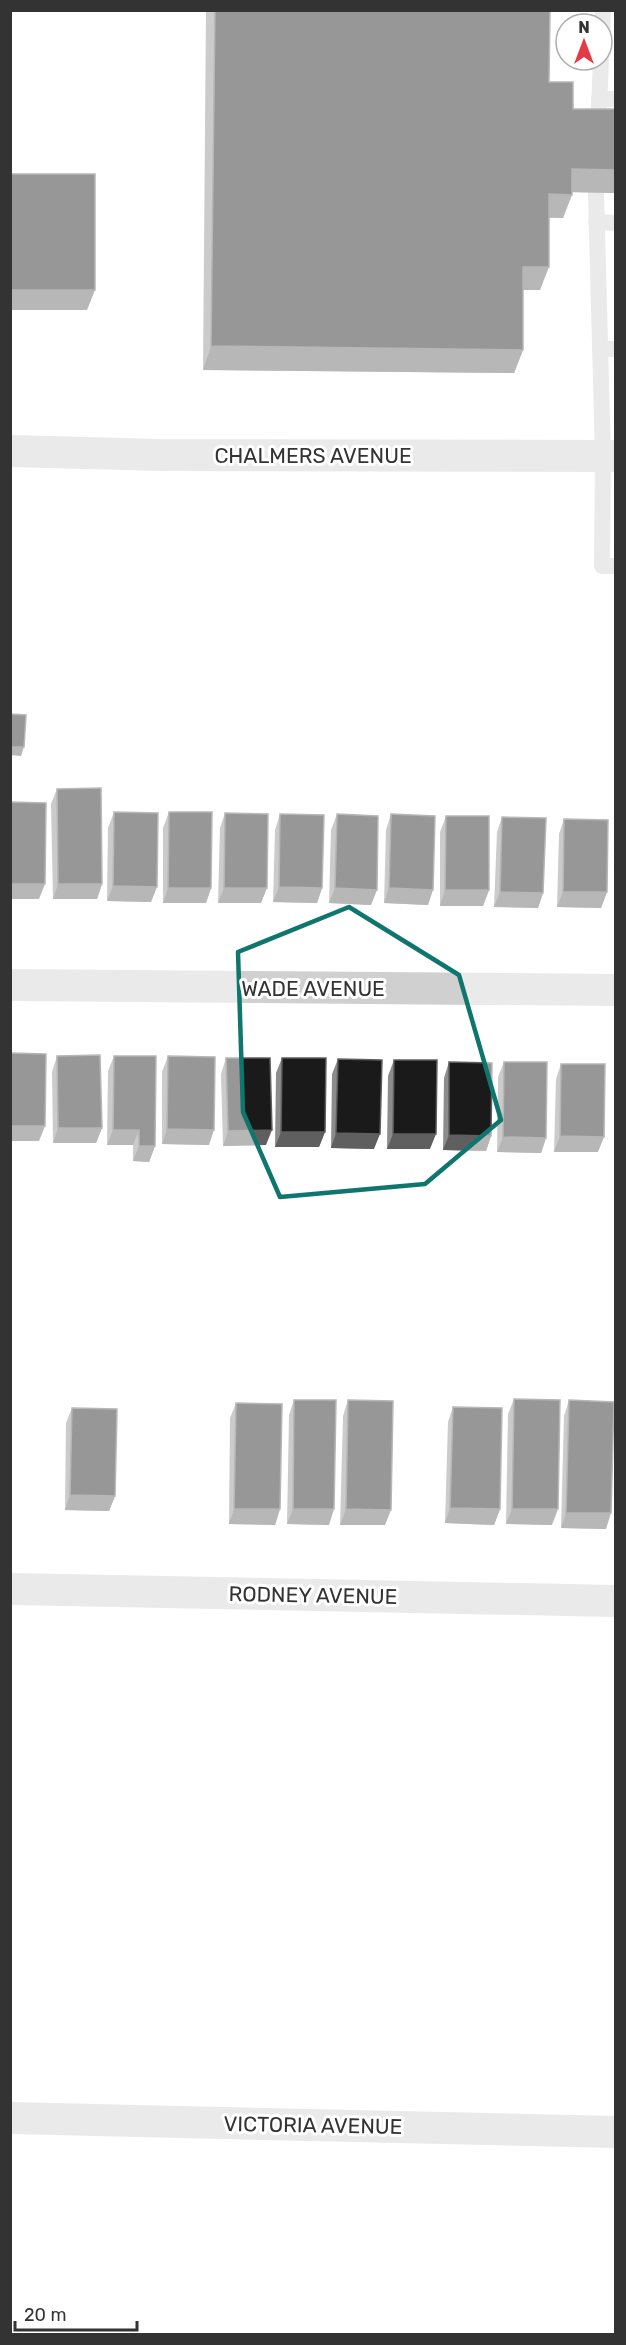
<svg xmlns="http://www.w3.org/2000/svg" width="626" height="2345" viewBox="0 0 626 2345" font-family="Rubik,sans-serif">
  <style>
    .lines { fill: none; stroke-linecap: round; stroke-linejoin: round }
    .lane { stroke: #d0d0d0; stroke-width: 16 }
    .street { stroke: #d0d0d0; stroke-width: 32 }
    .wall { fill: #8c8c8c }
    .shaded-wall { fill: #5f5f5f }
    .building { fill: #1a1a1a; stroke: #5f5f5f; stroke-width: 1.5 }
    .marked { fill: none; stroke: #0f766e; stroke-width: 4.5; stroke-linejoin: round }
    .labels { text-anchor: middle; dominant-baseline: central; stroke-width: 6; stroke-linejoin: round; paint-order: stroke }
    .street-label { font-size: 21px; fill: #333; stroke: #fff }
  </style>
  <rect width="100%" height="100%" fill="#fff"/>
  <g class="lines">
    <g class="lane">
      <polyline points="602,37 603,10"/>
      <polyline points="599,99 616,99"/>
      <polyline points="598,131 601,60"/>
      <polyline points="596,193 603,456 602,566 616,566"/>
      <polyline points="596,222 616,223"/>
      <polyline points="600,349 616,349"/>
    </g>
    <g class="street">
      <polyline points="10,451 160,455 616,456"/>
      <polyline points="10,985 616,990"/>
      <polyline points="10,1589 616,1601"/>
      <polyline points="10,2118 616,2132"/>
    </g>
  </g>
  <g class="wall">
    <polygon points="206,10 550,10 549,82 573,109 615,193 572,192 563,218 549,218 540,290 523,290 523,350 514,373 203,370"/>
    <polygon points="57,789 102,884 97,899 53,899 51,804"/>
    <polygon points="114,812 151,902 107,901 108,828"/>
    <polygon points="169,812 211,888 206,903 163,903 163,828"/>
    <polygon points="225,813 261,903 218,903 220,828"/>
    <polygon points="280,814 322,888 317,903 273,902 275,830"/>
    <polygon points="337,814 371,905 329,903 331,830"/>
    <polygon points="391,814 428,905 384,903 386,830"/>
    <polygon points="446,816 489,890 483,906 440,906 440,832"/>
    <polygon points="502,817 543,893 538,908 494,907 497,832"/>
    <polygon points="564,819 607,892 601,908 557,907 559,834"/>
    <polygon points="57,1056 102,1128 96,1143 53,1143 52,1072"/>
    <polygon points="114,1056 155,1146 149,1162 133,1161 133,1145 107,1145 108,1071"/>
    <polygon points="168,1056 209,1145 162,1144 162,1072"/>
    <polygon points="226,1058 266,1145 223,1146 221,1074"/>
    <polygon points="282,1058 325,1132 319,1147 275,1147 276,1073"/>
    <polygon points="338,1059 374,1149 331,1148 332,1074"/>
    <polygon points="394,1060 430,1149 387,1149 388,1076"/>
    <polygon points="449,1062 491,1136 486,1151 443,1150 444,1078"/>
    <polygon points="504,1062 546,1138 541,1153 497,1152 498,1077"/>
    <polygon points="561,1064 598,1152 554,1152 556,1079"/>
    <polygon points="514,1399 552,1525 506,1524 508,1414"/>
    <polygon points="294,1400 329,1525 287,1524 289,1415"/>
    <polygon points="348,1400 385,1525 340,1525 343,1416"/>
    <polygon points="569,1400 606,1529 561,1528 564,1416"/>
    <polygon points="236,1403 280,1509 275,1525 229,1524 230,1418"/>
    <polygon points="453,1407 500,1509 494,1525 445,1523 448,1422"/>
    <polygon points="72,1408 115,1496 109,1511 65,1510 66,1423"/>
  </g>
  <g class="shaded-wall">
    <polygon points="572,169 615,170 615,193 563,192"/>
    <polygon points="549,194 572,195 563,218 541,217"/>
    <polygon points="523,267 549,267 540,290 515,290"/>
    <polygon points="10,290 95,290 87,310 10,310"/>
    <polygon points="211,346 523,350 514,373 203,370"/>
    <polygon points="10,747 24,747 21,756 10,755"/>
    <polygon points="10,884 45,884 39,899 10,899"/>
    <polygon points="58,884 102,884 97,899 53,899"/>
    <polygon points="113,886 157,887 151,902 107,901"/>
    <polygon points="279,887 322,888 317,903 273,902"/>
    <polygon points="168,888 211,888 206,903 163,903"/>
    <polygon points="224,888 267,888 261,903 218,903"/>
    <polygon points="335,888 377,890 371,905 329,903"/>
    <polygon points="389,888 433,890 428,905 384,903"/>
    <polygon points="445,890 489,890 483,906 440,906"/>
    <polygon points="500,892 543,893 538,908 494,907"/>
    <polygon points="563,892 607,892 601,908 557,907"/>
    <polygon points="10,1126 45,1126 39,1141 10,1141"/>
    <polygon points="58,1128 102,1128 96,1143 53,1143"/>
    <polygon points="167,1129 214,1130 209,1145 162,1144"/>
    <polygon points="113,1130 139,1130 133,1145 107,1145"/>
    <polygon points="272,1130 266,1145 223,1146 228,1131"/>
    <polygon points="281,1132 325,1132 319,1147 275,1147"/>
    <polygon points="336,1133 380,1134 374,1149 331,1148"/>
    <polygon points="393,1134 436,1134 430,1149 387,1149"/>
    <polygon points="449,1135 491,1136 486,1151 443,1150"/>
    <polygon points="560,1136 604,1137 598,1152 554,1152"/>
    <polygon points="503,1137 546,1138 541,1153 497,1152"/>
    <polygon points="139,1146 155,1146 149,1162 133,1161"/>
    <polygon points="70,1495 115,1496 109,1511 65,1510"/>
    <polygon points="450,1508 500,1509 494,1525 445,1523"/>
    <polygon points="234,1509 280,1509 275,1525 229,1524"/>
    <polygon points="293,1509 334,1509 329,1525 287,1524"/>
    <polygon points="346,1509 391,1510 385,1525 340,1525"/>
    <polygon points="512,1509 558,1509 552,1525 506,1524"/>
    <polygon points="566,1513 611,1513 606,1529 561,1528"/>
  </g>
  <g class="building">
    <polygon points="215,10 550,10 549,82 573,82 573,109 615,109 615,170 572,169 572,195 549,194 549,267 523,267 523,350 211,346"/>
    <rect x="10" y="174" width="85" height="116"/>
    <polygon points="10,714 26,715 24,747 10,747"/>
    <polygon points="101,788 102,884 58,884 57,789"/>
    <polygon points="10,802 46,803 45,884 10,884"/>
    <polygon points="114,812 158,813 157,887 113,886"/>
    <polygon points="169,812 212,812 211,888 168,888"/>
    <polygon points="225,813 268,814 267,888 224,888"/>
    <polygon points="280,814 324,815 322,888 279,887"/>
    <polygon points="337,814 378,816 377,890 335,888"/>
    <polygon points="391,814 435,816 433,890 389,888"/>
    <polygon points="446,816 489,816 489,890 445,890"/>
    <polygon points="502,817 546,818 543,893 500,892"/>
    <polygon points="564,819 608,820 607,892 563,892"/>
    <polygon points="10,1053 46,1054 45,1126 10,1126"/>
    <polygon points="100,1055 102,1128 58,1128 57,1056"/>
    <polygon points="114,1056 156,1056 155,1146 139,1146 139,1130 113,1130"/>
    <polygon points="168,1056 215,1057 214,1130 167,1129"/>
    <polygon points="226,1058 270,1058 272,1130 228,1131"/>
    <polygon points="282,1058 326,1058 325,1132 281,1132"/>
    <polygon points="338,1059 382,1060 380,1134 336,1133"/>
    <polygon points="394,1060 437,1060 436,1134 393,1134"/>
    <polygon points="449,1062 492,1063 491,1136 449,1135"/>
    <polygon points="504,1062 547,1062 546,1138 503,1137"/>
    <polygon points="561,1064 605,1064 604,1137 560,1136"/>
    <polygon points="514,1399 560,1400 558,1509 512,1509"/>
    <polygon points="294,1400 336,1400 334,1509 293,1509"/>
    <polygon points="348,1400 393,1401 391,1510 346,1509"/>
    <polygon points="569,1400 614,1402 611,1513 566,1513"/>
    <polygon points="236,1403 282,1404 280,1509 234,1509"/>
    <polygon points="453,1407 502,1408 500,1509 450,1508"/>
    <polygon points="72,1408 117,1409 115,1496 70,1495"/>
  </g>
  <path d="M0 0H626V2345H0ZM349,907L459,975L501,1120L425,1184L280,1197L243,1112L238,952Z" fill="#fff" fill-opacity=".55" fill-rule="evenodd"/>
  <path class="marked" d="M349,907L459,975L501,1120L425,1184L280,1197L243,1112L238,952Z"/>
  <g class="labels">
    <g class="street-label">
      <text x="313" y="455">CHALMERS AVENUE</text>
      <text x="313" y="988">WADE AVENUE</text>
      <text transform="translate(313 1595) rotate(1)">RODNEY AVENUE</text>
      <text transform="translate(313 2125) rotate(1)">VICTORIA AVENUE</text>
    </g>
  </g>
  <rect width="626" height="2345" fill="none" stroke="#333333" stroke-width="24"/>
  <g transform="translate(584 42)"><circle r="28" fill="#ffffff" stroke="#adadad" stroke-width="1.5"/>
  <path d="M0-4.5L10 22L0 15L-10 22Z" fill="#e63946"/>
  <text y="-9" font-size="16" font-weight="bold" text-anchor="middle" fill="#333333">N</text>
  </g>
  <path d="M15 2321v9h122v-9" fill="none" stroke="#333333" stroke-width="3"/>
  <text x="24" y="2321" font-size="18" fill="#333333" stroke="#ffffff" stroke-width="4.5" paint-order="stroke">20 m</text>
</svg>
